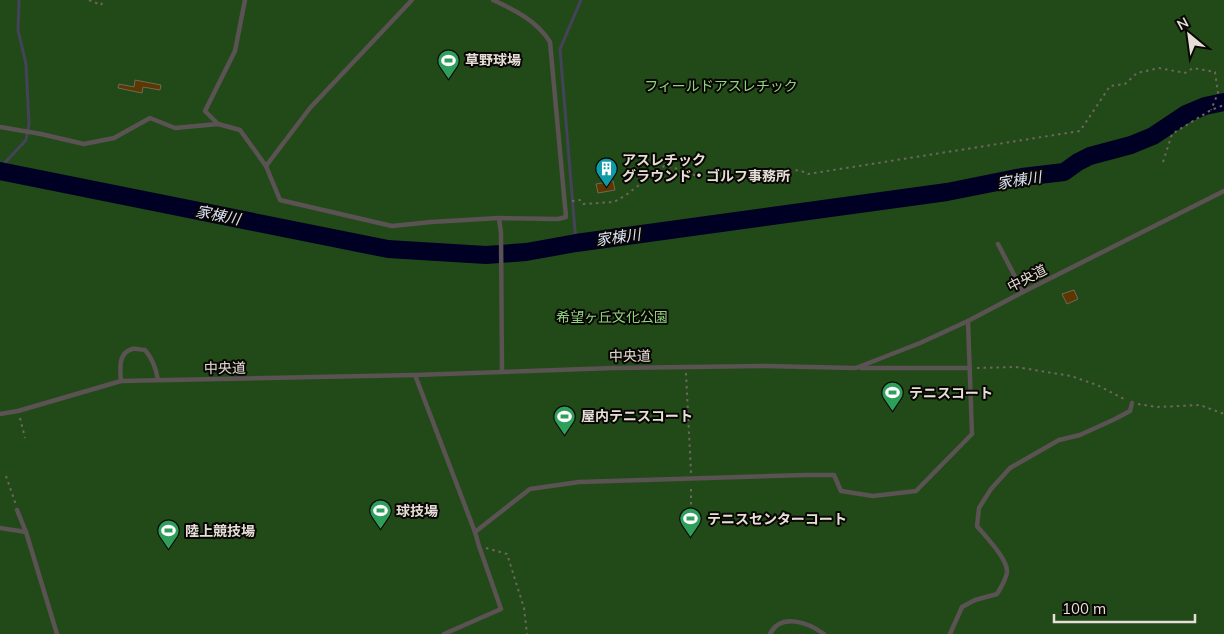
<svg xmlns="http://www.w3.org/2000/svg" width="1224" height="634" viewBox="0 0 1224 634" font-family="Mulish,'Noto Sans JP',sans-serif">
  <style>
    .green { fill: #224a18 }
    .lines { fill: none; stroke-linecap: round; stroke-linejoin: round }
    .stream { stroke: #45435a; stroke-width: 3 }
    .river { stroke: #000024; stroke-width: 18 }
    .building { fill: #5d3700; stroke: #72675b }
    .path { stroke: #6e655c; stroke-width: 2; stroke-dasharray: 2.5 4; stroke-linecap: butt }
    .service { stroke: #5a5253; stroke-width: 4.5 }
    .labels { text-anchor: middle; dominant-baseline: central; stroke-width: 4; stroke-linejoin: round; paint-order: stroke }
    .poi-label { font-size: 14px; font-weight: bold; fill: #e6dfd8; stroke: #090603; text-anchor: start }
    .park-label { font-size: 14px; fill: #90d480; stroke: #090603 }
    .street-label { font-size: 14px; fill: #e6dfd8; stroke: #090603 }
    .water-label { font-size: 15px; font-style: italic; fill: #dae3f5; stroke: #090603 }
  </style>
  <rect width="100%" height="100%" fill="#231a10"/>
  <rect class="green" x="0" y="0" width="1224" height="634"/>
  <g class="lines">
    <g class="stream">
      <polyline points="0,168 26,140 29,124 26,64 18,30 19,0"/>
      <polyline points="576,243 560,49 581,0"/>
    </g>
    <polyline class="river" points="0,171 388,249 486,255 526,252 576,243 947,192 1022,177 1064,172 1078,162 1090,156 1131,145 1153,136 1186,114 1205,106 1224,102"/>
  </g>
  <g class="building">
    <polygon points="135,80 161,85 160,90 143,87 142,93 118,88 119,84 134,87"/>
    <polygon points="613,181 615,190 598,193 596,184"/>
    <polygon points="1074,290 1078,299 1067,304 1062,294"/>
  </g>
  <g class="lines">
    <g class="path">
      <polyline points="89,0 101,5 104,0"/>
      <polyline points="1163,162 1172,134 1211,110 1224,105"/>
      <polyline points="572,201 580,200 583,204 614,202 626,195 664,166 669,166 712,181 799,170 808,174 1080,131 1110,86 1125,84 1137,73 1159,68 1185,73 1193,68 1215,72 1218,93 1211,110"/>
      <polyline points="977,368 1016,367 1071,376 1097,385 1126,400"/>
      <polyline points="686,373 691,473"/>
      <polyline points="1138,404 1157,407 1200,405 1224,414"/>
      <polyline points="20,418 25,438"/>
      <polyline points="6,476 16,505"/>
      <polyline points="691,511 691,485"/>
      <polyline points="486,548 507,554 524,608 527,634"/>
    </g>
    <g class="service">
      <path d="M493,0C515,10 537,21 550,42L566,217L558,219L499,218L501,233L502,371"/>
      <polyline points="218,124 205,111 235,51 245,0"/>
      <polyline points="0,127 41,134 84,144 114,138 150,118 175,128 218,124 240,130 266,166 280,200 392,226 431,222 499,218"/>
      <polyline points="266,166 310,108 412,0"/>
      <polyline points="998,244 1023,292"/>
      <polyline points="861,368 970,368"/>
      <polyline points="415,375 475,532"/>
      <path d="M121,381C120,369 118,353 132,349C136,348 141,350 145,350C153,359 156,368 158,380"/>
      <polyline points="0,414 18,411 121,381 415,375 613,368 764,366 856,368 920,343 968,321 1023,292 1224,191"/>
      <polyline points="17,510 26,532 57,634"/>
      <polyline points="0,528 26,532"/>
      <polyline points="444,634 501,609 479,546 475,532 530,489 579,482 806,475 834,475 841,491 873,496 916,491 972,434 968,321"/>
      <path d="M770,634C781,612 809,623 824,634"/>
      <path d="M950,634L962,607L975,600L997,594C1001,587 1006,580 1007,572C1008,559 985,536 977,526L979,508L991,489L1010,468L1059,440L1080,435L1115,419L1130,411L1132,403"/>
    </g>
  </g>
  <defs>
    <symbol id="stadium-pin" viewBox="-11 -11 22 30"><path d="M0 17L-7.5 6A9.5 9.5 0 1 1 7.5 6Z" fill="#2e9e5b" stroke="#090603"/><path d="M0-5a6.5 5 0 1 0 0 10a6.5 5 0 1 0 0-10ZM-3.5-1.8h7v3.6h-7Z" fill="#fff"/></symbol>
    <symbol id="building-pin" viewBox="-11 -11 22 30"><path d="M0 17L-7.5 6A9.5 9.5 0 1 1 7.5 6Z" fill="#0f9aa8" stroke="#090603"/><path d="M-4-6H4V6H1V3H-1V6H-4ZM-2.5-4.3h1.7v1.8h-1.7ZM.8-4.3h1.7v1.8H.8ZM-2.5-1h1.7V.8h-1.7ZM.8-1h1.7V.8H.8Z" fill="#fff"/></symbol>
  </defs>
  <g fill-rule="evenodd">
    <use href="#stadium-pin" x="436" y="48" width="25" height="34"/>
    <use href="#building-pin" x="594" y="156" width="25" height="34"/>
    <use href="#stadium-pin" x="880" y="380" width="25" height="34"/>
    <use href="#stadium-pin" x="552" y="404" width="25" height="34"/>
    <use href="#stadium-pin" x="368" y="498" width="25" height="34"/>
    <use href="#stadium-pin" x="678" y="506" width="25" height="34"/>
    <use href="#stadium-pin" x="156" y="518" width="25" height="34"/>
  </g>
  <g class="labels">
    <g class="poi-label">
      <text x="465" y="60">草野球場</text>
      <text x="622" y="160">アスレチック<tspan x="622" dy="16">グラウンド・ゴルフ事務所</tspan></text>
      <text x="909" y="393">テニスコート</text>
      <text x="581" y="416">屋内テニスコート</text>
      <text x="396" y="511">球技場</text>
      <text x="707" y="519">テニスセンターコート</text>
      <text x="185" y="531">陸上競技場</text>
    </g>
    <g class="park-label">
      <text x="721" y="86">フィールドアスレチック</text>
      <text x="612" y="317">希望ヶ丘文化公園</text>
    </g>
    <g class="street-label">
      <text transform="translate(1027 278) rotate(-27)">中央道</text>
      <text transform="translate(630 356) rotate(-1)">中央道</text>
      <text transform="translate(225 368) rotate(-1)">中央道</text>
    </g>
    <g class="water-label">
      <text transform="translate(1019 180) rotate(-9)">家棟川</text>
      <text transform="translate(218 215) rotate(11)">家棟川</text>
      <text transform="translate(618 237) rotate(-8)">家棟川</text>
    </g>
  </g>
  <g transform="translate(1189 35) rotate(331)" stroke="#090603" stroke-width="4" paint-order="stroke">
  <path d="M0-4L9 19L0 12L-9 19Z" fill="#e6dfd8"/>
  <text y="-8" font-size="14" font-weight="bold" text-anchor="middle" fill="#e6dfd8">N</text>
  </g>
  <path d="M1054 614v8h141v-8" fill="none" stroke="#e6dfd8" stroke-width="2.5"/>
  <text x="1062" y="614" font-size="15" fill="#e6dfd8" stroke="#090603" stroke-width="4" paint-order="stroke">100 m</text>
</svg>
